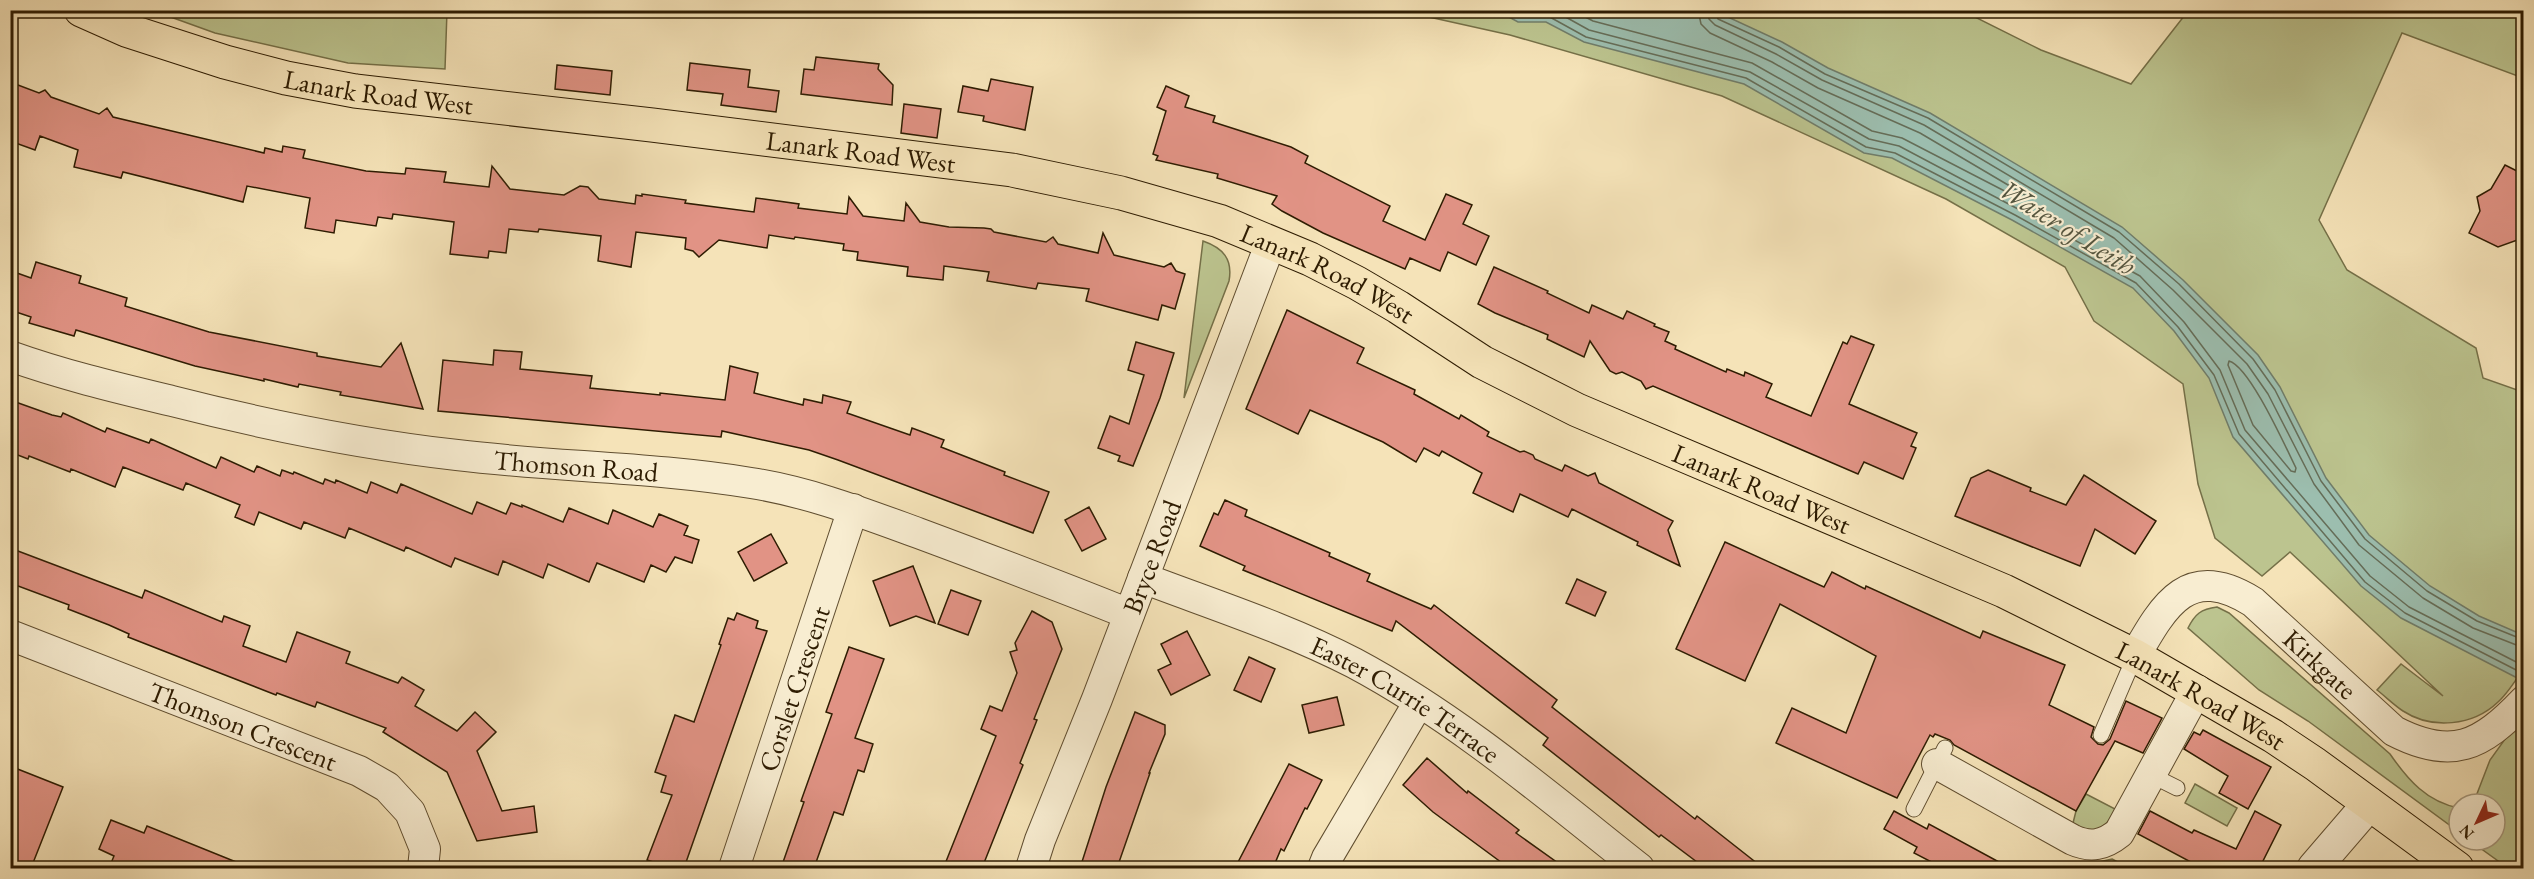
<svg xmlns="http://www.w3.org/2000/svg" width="2534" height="879" viewBox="0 0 2534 879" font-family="'EB Garamond',serif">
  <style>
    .green { fill: #bcc48f; stroke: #757048; stroke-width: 1.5 }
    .water { fill: #9cbeaf; stroke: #707d6a; stroke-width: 1.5 }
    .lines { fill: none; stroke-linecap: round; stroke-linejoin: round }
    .shore { stroke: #656d58; stroke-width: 1.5 }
    .building { fill: #e19385; stroke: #2e1c02; stroke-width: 1.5 }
    .service-casing { stroke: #604e30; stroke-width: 17 }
    .minor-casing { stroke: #604e30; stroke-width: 32 }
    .tertiary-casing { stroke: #604e30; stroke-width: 35 }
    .primary-casing { stroke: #2e1c02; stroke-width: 35 }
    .service { stroke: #f8edd1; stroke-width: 15 }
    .minor { stroke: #f8edd1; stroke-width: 30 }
    .tertiary { stroke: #f8edd1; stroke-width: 33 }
    .primary { stroke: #f5e3b8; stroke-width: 33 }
    .labels { text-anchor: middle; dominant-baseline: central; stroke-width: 4.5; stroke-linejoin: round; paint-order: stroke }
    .street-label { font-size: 27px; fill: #2e1c02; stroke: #f8edd1 }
    .water-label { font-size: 28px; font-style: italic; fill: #54553f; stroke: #f8edd1 }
  </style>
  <rect width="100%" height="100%" fill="#f5e3b8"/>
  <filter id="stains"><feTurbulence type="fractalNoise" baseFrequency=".00333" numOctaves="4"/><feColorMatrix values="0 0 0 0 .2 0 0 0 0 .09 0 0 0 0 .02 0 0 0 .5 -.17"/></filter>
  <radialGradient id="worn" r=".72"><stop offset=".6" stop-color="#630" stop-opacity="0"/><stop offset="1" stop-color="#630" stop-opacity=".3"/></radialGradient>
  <g class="green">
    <polygon points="154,11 447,11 445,69 348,63 215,33"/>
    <path d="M1402,11H1963L2041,50L2131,84L2188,11H2523V78L2402,33L2319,220L2347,270L2476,348L2483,378L2523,392V669C2516,680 2508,693 2498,702C2473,726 2432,730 2403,711C2394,705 2386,697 2377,690L2401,664L2443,696L2290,552L2262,576L2215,538L2198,484L2183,384L2094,321L2065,267L1946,199L1722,96L1510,35Z"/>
    <path d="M1203,241C1223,248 1233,259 1229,281L1184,398Z"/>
    <path d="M2217,607L2229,613L2390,754C2408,780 2427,802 2459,808V832L2308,721L2259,690L2188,628C2195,614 2201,609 2217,607Z"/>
    <polygon points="2523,714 2523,868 2508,868 2469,840 2495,840 2495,804 2475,804 2475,799 2490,760"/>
    <polygon points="2195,784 2237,808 2227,826 2185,803"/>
    <path d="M2086,794L2117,810C2109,823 2102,829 2087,833L2073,823L2076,811Z"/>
    <polygon points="2112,859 2129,868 2088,868 2090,864"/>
  </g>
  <polygon class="water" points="1498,11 1715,11 1782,42 1828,68 1930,113 2122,227 2183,280 2258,355 2280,387 2326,478 2369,535 2430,586 2479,616 2523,635 2523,681 2401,618 2361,586 2233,437 2209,378 2174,331 2133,288 2012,220 1892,158 1864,153 1744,84 1584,42 1546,22 1518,22"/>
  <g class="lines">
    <g class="shore">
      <polyline points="1510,10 1520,16 1548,16 1586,37 1746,78 1866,147 1895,153 2015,215 2136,283 2178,327 2214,375 2239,434 2365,582 2405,613 2524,674"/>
      <polyline points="1553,10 1589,30 1750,72 1869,139 1899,146 2018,209 2140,276 2184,322 2220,370 2245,430 2370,576 2409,607 2524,666"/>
      <polyline points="1572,10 1593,21 1752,63 1872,131 1902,138 2022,200 2026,199 2025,195 1920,133 1818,88 1772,62 1710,33 1701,24 1698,10"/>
      <polyline points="1707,10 1709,19 1715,25 1776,54 1822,80 1924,125 2114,238 2173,290 2247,364 2268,394 2314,484 2359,545 2423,598 2473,628 2524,648"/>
      <polyline points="1714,10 1718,19 1779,47 1825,74 1928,118 2119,232 2179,284 2253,359 2275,390 2321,481 2365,539 2427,591 2477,621 2524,640"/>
      <path d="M2229,361C2250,367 2285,446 2296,468L2295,472L2291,471L2253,425L2228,365Z"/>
    </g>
  </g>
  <g class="building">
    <polygon points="816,57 879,64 878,69 893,85 892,105 801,94 804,69 814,70"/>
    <polygon points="690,63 750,70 748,87 779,91 776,112 721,105 723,94 687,90"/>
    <polygon points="557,65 612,71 610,95 555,89"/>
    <polygon points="991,79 1033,87 1025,130 983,121 984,116 958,112 963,86 988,91"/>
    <polygon points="10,82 39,93 45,90 51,97 99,114 107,108 113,117 264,153 265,148 282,152 283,146 305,150 303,158 366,171 405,174 406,168 446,172 444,182 489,187 492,166 510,189 564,195 580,186 588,187 599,199 635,204 636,195 642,196 642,194 686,200 685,203 754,212 756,198 799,204 798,208 847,214 849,197 863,216 904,221 906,203 920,222 949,227 984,228 991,229 994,232 1046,242 1053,237 1058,244 1098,253 1103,233 1114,255 1164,267 1171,263 1176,271 1185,274 1175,309 1162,305 1158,320 1086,301 1089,289 1038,283 1036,289 987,281 989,272 944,266 943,280 907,276 908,267 857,260 858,252 843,250 844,244 795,237 794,239 769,235 767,248 719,240 699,257 693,251 685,249 686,238 636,232 631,267 598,261 601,236 539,229 538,232 509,229 506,253 489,251 488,258 450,254 454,222 393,214 392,219 378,217 376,226 336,220 334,233 305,228 310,198 247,186 243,202 123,172 121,178 74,167 78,150 40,136 35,150 10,141"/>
    <polygon points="1166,86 1189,96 1185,107 1215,116 1213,122 1291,147 1308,156 1305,163 1390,206 1383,221 1425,240 1446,194 1472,205 1463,224 1489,236 1476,265 1448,252 1440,271 1410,258 1405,269 1323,233 1282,211 1272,204 1277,196 1217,178 1218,174 1156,160 1158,156 1153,154 1166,111 1157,107"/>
    <polygon points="904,104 941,109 937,138 901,133"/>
    <polygon points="2505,165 2523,174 2523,238 2498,247 2469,233 2480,211 2477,197 2491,189"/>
    <polygon points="36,262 81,276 79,283 127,298 125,306 209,332 317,353 317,356 381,367 401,343 423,409 340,395 341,392 299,384 298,387 264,379 264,381 195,366 76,330 74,336 29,323 31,317 10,310 10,293 17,273 31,278"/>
    <polygon points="1494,267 1548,291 1547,293 1589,313 1592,305 1623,319 1627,311 1655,324 1654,326 1669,332 1665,341 1676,346 1675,349 1726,372 1727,369 1744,376 1745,372 1772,384 1766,397 1811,416 1843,342 1847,344 1851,336 1874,345 1849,404 1917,433 1911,446 1916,448 1903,479 1864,462 1858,474 1653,386 1646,389 1641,381 1622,372 1616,374 1610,371 1590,341 1584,357 1547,339 1548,335 1495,313 1478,304"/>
    <polygon points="1287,310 1364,348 1357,363 1415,390 1414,394 1459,419 1461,415 1489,432 1487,436 1520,452 1524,451 1533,455 1535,459 1562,471 1565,465 1588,476 1595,473 1599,483 1673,521 1668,530 1680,566 1637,545 1638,542 1572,509 1568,517 1520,494 1513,512 1473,493 1482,473 1442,451 1439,456 1424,448 1416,462 1383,442 1310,410 1298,434 1246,409"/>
    <polygon points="1136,342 1174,353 1160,398 1133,466 1118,461 1120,456 1098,448 1110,416 1129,424 1144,375 1128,370"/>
    <polygon points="494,350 522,352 520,369 592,376 590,388 660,395 660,393 725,400 730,366 758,373 754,393 803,405 804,399 822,403 823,395 851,402 847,413 910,435 912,428 944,440 941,447 1005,472 1004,475 1049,492 1033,533 838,460 809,450 722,431 721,437 438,411 443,360 493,365"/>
    <polygon points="10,400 52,415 61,417 63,413 105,432 107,428 149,443 151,439 216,468 221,457 254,472 257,466 280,476 282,470 293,474 294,472 323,484 325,479 335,483 336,480 367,493 371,482 397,493 401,484 472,514 477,502 506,514 511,503 522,507 522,505 563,522 569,508 608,524 613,510 653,527 659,514 688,526 684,535 699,540 692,563 675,557 666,572 651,565 644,582 597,563 589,582 548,564 543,578 503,561 498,575 455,558 451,567 406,547 404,551 349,528 345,538 304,522 301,529 259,512 254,525 235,517 240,505 186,483 183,490 123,467 115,487 71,469 70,472 29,456 28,459 10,452"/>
    <polygon points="1988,470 2031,488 2030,491 2066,505 2084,475 2156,521 2135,554 2095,529 2080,566 1955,516 1971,478"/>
    <polygon points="1225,500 1247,510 1245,516 1330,553 1329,556 1370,574 1367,581 1431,609 1434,605 1557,700 1552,707 1695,819 1697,816 1763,868 1705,868 1661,835 1659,837 1543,745 1548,738 1396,621 1392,631 1243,570 1245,566 1200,546 1214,513 1218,515"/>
    <polygon points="1089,507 1106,539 1082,551 1065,520"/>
    <polygon points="771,534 787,563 754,581 738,552"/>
    <polygon points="1725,542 1824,587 1832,572 1865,589 1866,586 1980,638 1983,631 2065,665 2049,705 2094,727 2091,737 2098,744 2103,745 2110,739 2126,701 2162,718 2143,753 2115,741 2076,811 1954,745 1950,740 1935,734 1933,737 1930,735 1897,798 1776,743 1792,708 1846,733 1876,656 1780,604 1745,681 1676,649"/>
    <polygon points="10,548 142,598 145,590 222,622 224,616 250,626 243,646 286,662 297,632 350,652 346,663 398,683 402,677 424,690 415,706 457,731 475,712 496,732 477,751 502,811 534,806 537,832 477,841 447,772 383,732 386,728 317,702 315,707 277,693 276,695 128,637 129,634 109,625 68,609 69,605 10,583"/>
    <polygon points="913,566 935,623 916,616 890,626 873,581"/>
    <polygon points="1577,579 1606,592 1595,616 1566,603"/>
    <polygon points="951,590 981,601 968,635 938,624"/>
    <polygon points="1032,611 1052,622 1062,649 1034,719 1037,720 1020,763 1023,765 982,868 958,868 945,864 996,736 981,729 990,706 1002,711 1017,673 1010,652 1017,650 1015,643"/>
    <polygon points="737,613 758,621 756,628 767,631 684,868 672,868 647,860 672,795 661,792 666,776 655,772 675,715 694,722 721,645 719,644 728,618 734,620"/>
    <polygon points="1187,631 1210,675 1171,695 1158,670 1171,664 1161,644"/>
    <polygon points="849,647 884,659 855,738 873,744 864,772 858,770 843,815 834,812 814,868 781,868 804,802 801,801 832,714 826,712"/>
    <polygon points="1249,657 1275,669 1261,702 1234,690"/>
    <polygon points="1337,697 1344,725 1309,733 1302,705"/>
    <polygon points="1135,712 1165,725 1165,734 1149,773 1150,773 1117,868 1080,868 1106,787"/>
    <polygon points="2203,730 2271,767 2248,809 2219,793 2228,776 2184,749 2194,732 2200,735"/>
    <polygon points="1427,758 1467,793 1468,791 1519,830 1516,833 1565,868 1509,868 1433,812 1403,785"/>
    <polygon points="1289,764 1322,780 1307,809 1305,808 1284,851 1281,849 1273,868 1235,868"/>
    <polygon points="10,766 63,787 31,868 10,868"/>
    <polygon points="1894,811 1927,829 1929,824 2010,868 1943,868 1914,853 1917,847 1884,829"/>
    <polygon points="2150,811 2192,833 2194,830 2236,849 2255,811 2281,825 2262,863 2273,868 2202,868 2138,834"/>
    <polygon points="111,820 144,833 147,826 251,868 109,868 114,856 99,849"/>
  </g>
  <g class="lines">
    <defs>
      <g id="service">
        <polyline points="2101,735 2135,656"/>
        <polyline points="2151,775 2177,788"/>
        <polyline points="1914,809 1945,748"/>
      </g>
      <g id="minor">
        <path id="s1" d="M10,356C63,375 118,388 172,401C266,425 361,444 457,455C555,467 654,467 751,483C809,492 863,513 918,533C988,559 1059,586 1129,614"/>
        <path id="s2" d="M1143,578C1214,605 1286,628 1354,663C1457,718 1548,796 1639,868"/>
        <path id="s3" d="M10,635L359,771L387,787L410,812L425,849L423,868"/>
        <path id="s4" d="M2135,656C2165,603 2189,562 2253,602L2394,731C2452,761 2481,746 2524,701"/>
        <path d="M1937,764L2073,840C2091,848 2104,845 2119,833L2197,690"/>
        <path id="s5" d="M734,868L853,509"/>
        <path id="s6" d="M1031,868L1040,840L1097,699L1271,242"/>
        <polyline points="1323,868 1327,858 1419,702"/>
      </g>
      <polyline id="tertiary" points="2314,868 2369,804"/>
      <g id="primary">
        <path id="s7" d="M81,10L126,30L225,62L286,78L355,91L652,125L1012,170L1121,193L1219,221L1310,259L1357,283L1398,307L1482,362L1577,410L2004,591L2135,656L2273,736L2315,764L2457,868"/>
      </g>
    </defs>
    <use href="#service" class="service-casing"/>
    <use href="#minor" class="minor-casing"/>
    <use href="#tertiary" class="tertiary-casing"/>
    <use href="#primary" class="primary-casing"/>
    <use href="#service" class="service"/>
    <use href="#minor" class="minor"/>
    <use href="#tertiary" class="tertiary"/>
    <use href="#primary" class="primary"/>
  </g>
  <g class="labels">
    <g class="street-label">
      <text stroke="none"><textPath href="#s7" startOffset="310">Lanark Road West</textPath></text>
      <text stroke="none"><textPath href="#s7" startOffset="796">Lanark Road West</textPath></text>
      <text stroke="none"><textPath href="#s7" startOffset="1282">Lanark Road West</textPath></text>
      <text stroke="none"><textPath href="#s1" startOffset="578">Thomson Road</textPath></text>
      <text stroke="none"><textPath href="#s7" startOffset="1768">Lanark Road West</textPath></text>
      <text stroke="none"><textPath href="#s6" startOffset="334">Bryce Road</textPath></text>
      <text stroke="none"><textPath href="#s4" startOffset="246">Kirkgate</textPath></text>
      <text stroke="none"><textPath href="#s5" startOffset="189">Corslet Crescent</textPath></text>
      <text stroke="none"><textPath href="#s7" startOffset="2254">Lanark Road West</textPath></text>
      <text stroke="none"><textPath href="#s2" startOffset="290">Easter Currie Terrace</textPath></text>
      <text stroke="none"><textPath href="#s3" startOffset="250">Thomson Crescent</textPath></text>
    </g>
    <g class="water-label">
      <text transform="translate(2068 227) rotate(32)">Water of Leith</text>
    </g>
  </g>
  <rect width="2534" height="879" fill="none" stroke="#f5e3b8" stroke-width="36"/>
  <rect x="12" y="12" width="2510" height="855" fill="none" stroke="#2e1c02" stroke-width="3"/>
  <rect x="18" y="18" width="2498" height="843" fill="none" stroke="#2e1c02" stroke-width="1.5"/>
  <g transform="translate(2477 822) rotate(226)"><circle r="28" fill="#f8edd1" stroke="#a7997e" stroke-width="1.5"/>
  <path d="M0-4.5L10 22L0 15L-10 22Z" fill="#8f2418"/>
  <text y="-9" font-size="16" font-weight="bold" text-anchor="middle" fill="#2e1c02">N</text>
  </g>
  <rect width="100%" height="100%" filter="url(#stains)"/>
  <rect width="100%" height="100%" fill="url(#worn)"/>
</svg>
